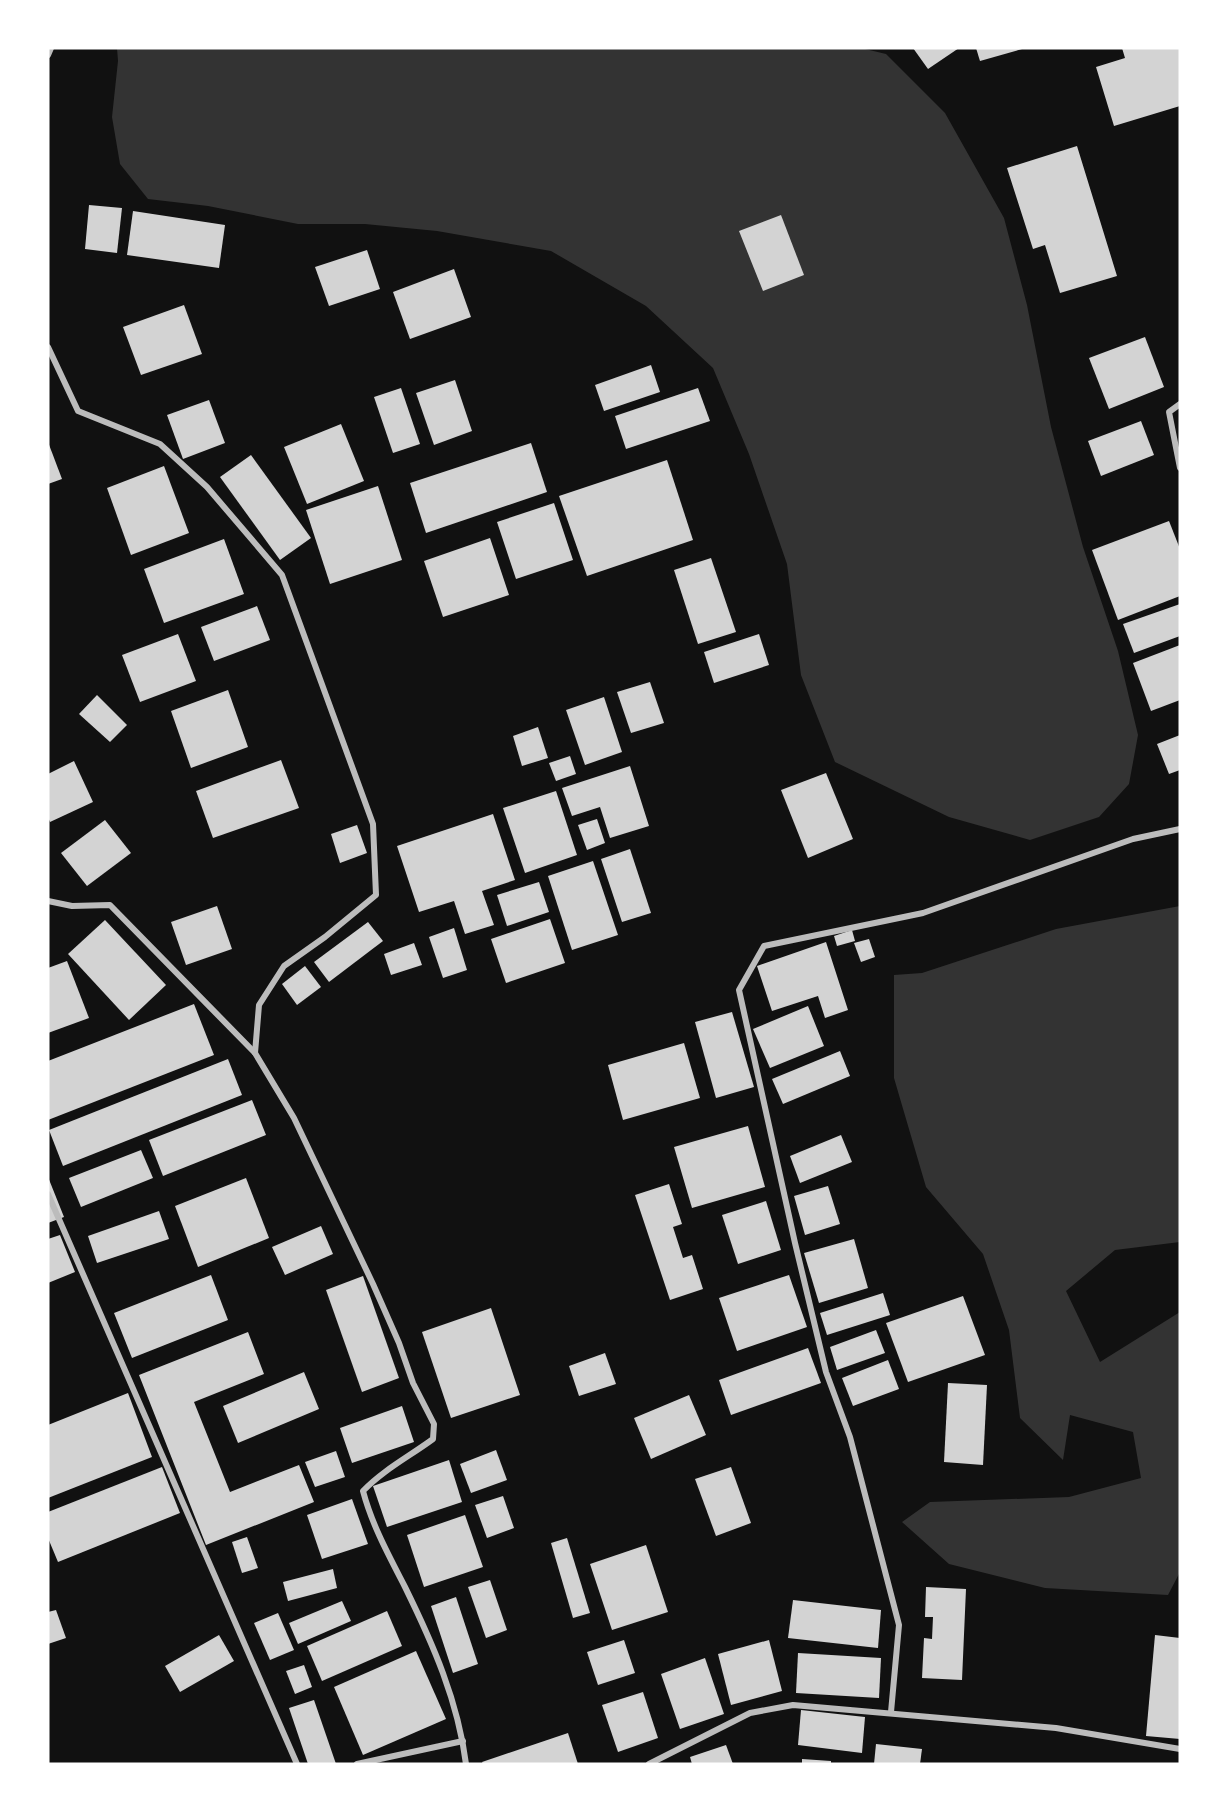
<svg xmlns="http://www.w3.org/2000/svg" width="1228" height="1812" viewBox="0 0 1228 1812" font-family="Roboto,sans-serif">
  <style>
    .water { fill: #333 }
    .building { fill: #d3d3d3 }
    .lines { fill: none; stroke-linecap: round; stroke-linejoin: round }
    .minor { stroke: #bcbcbc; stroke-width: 6 }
  </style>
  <rect width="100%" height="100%" fill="#111"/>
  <g class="water">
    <polygon points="117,48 861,48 886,54 945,113 1004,218 1027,305 1051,427 1083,547 1118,651 1138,735 1129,784 1099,817 1030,840 949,817 835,762 801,675 787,564 749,454 713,368 646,306 551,251 437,231 365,224 298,224 208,206 148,199 120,164 112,117 118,61"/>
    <polygon points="1180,906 1180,1242 1115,1250 1066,1291 1100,1362 1180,1312 1180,1572 1168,1595 1045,1588 949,1564 902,1522 930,1502 1069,1497 1141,1478 1133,1432 1070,1415 1063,1460 1020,1418 1009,1330 983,1254 926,1187 894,1078 894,975 922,973 1056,929"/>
  </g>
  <g class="building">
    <polygon points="913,48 959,48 928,69"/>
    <polygon points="976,48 1021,48 1022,49 980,61"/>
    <polygon points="1122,48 1180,48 1180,106 1114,126 1096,67 1125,58"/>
    <polygon points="1077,146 1117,276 1060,293 1045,245 1033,249 1007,168"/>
    <polygon points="89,205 122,208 117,253 85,249"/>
    <polygon points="133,211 225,225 219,268 127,255"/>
    <polygon points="781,215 804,275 763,291 739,231"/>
    <polygon points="367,250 380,289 329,306 315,267"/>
    <polygon points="454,269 471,317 410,339 393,292"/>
    <polygon points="184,305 202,354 141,375 123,327"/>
    <polygon points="1145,337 1164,387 1109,409 1089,358"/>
    <polygon points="651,365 660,392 604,411 595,385"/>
    <polygon points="455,380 472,431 434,445 416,393"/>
    <polygon points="401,388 420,444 393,453 374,397"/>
    <polygon points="698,388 710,421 626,449 615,416"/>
    <polygon points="209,400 225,443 183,459 167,415"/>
    <polygon points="1141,421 1154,455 1101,476 1088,441"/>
    <polygon points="341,424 364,481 307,504 284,447"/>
    <polygon points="48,442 62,479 48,484"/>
    <polygon points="531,443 547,492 426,533 410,483"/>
    <polygon points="251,455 311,538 280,560 220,477"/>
    <polygon points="667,460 693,540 587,576 559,496"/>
    <polygon points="164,466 189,533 131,555 107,488"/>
    <polygon points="378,486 402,560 330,584 306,510"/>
    <polygon points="554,503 573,560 516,579 497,522"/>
    <polygon points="1169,521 1180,549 1180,596 1118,620 1092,550"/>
    <polygon points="490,538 509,595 443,617 424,561"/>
    <polygon points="224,539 244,594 164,623 144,569"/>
    <polygon points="711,558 736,632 698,644 674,570"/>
    <polygon points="1180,604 1180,636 1134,653 1123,624"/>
    <polygon points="257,606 270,640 214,661 201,627"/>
    <polygon points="178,634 196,681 140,702 122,655"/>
    <polygon points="759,634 769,665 714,683 704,652"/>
    <polygon points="1180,645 1180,700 1151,711 1133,663"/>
    <polygon points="650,682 664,723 631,733 617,692"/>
    <polygon points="228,690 248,747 191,768 171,711"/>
    <polygon points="97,695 127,725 110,742 79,714"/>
    <polygon points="604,697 622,752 585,765 566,710"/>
    <polygon points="538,727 548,758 522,766 513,736"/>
    <polygon points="1180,735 1180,770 1169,774 1157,744"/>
    <polygon points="570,756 576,774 556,781 549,763"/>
    <polygon points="281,760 299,808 213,838 196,791"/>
    <polygon points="74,761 93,802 50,822 48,817 48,774"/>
    <polygon points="630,766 649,826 610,838 600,807 572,816 562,788"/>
    <polygon points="826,773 853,839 808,858 781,790"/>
    <polygon points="556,791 577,855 525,873 503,808"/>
    <polygon points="493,814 515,880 482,891 494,925 465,934 454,901 419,912 397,846"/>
    <polygon points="597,819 605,843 587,850 578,825"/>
    <polygon points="105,820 131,853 87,886 61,853"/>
    <polygon points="357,825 367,853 340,863 331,834"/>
    <polygon points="630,849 651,913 622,922 601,859"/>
    <polygon points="593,861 618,935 572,950 548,876"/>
    <polygon points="539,882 549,912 507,926 497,895"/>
    <polygon points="217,906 232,949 186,965 171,922"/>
    <polygon points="550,919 565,963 506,983 491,939"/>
    <polygon points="105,920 166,985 129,1020 68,954"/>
    <polygon points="368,922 383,941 329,982 314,962"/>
    <polygon points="454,928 467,970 443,978 429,937"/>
    <polygon points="852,930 855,941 837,946 834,936"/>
    <polygon points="869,939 875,957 861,962 854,943"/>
    <polygon points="826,942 848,1010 825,1018 818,996 772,1011 757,966"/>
    <polygon points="414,943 422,965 391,975 384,954"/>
    <polygon points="67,961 89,1018 48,1033 48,968"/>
    <polygon points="305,966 321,987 297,1005 282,984"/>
    <polygon points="194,1004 214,1055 48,1120 48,1061"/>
    <polygon points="808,1006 824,1046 770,1068 753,1029"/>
    <polygon points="732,1012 754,1087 716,1098 695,1022"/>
    <polygon points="684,1043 700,1098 623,1120 608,1065"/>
    <polygon points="840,1051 850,1076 783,1104 772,1079"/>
    <polygon points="228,1059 242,1095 63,1166 49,1130"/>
    <polygon points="252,1100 266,1135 163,1176 149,1140"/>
    <polygon points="748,1126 765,1187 692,1208 674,1147"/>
    <polygon points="841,1135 852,1162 800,1183 790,1156"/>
    <polygon points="141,1150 153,1178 81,1207 69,1178"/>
    <polygon points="48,1177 64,1217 48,1223"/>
    <polygon points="246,1178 269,1238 198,1267 175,1206"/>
    <polygon points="669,1184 682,1224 673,1227 683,1258 692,1255 703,1289 670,1300 635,1195"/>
    <polygon points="828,1186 840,1224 805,1235 794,1196"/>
    <polygon points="766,1201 781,1250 738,1264 722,1215"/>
    <polygon points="159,1211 169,1239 97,1263 88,1236"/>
    <polygon points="321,1226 333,1254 285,1275 272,1247"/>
    <polygon points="60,1235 75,1272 48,1283 48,1239"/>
    <polygon points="854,1239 868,1288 819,1303 804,1253"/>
    <polygon points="211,1275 228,1320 132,1358 114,1313"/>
    <polygon points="789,1275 807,1327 737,1351 719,1298"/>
    <polygon points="363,1276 399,1378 362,1392 326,1290"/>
    <polygon points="883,1293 890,1315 827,1335 820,1313"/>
    <polygon points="963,1296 985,1355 908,1382 886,1323"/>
    <polygon points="491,1308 520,1395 451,1418 422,1332"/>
    <polygon points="876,1330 885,1353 837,1370 830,1347"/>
    <polygon points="248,1332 264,1374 194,1402 230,1492 299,1465 314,1502 206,1545 139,1375"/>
    <polygon points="808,1348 821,1383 731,1415 719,1380"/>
    <polygon points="605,1353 616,1384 579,1396 569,1366"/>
    <polygon points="888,1360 899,1389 853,1406 842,1378"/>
    <polygon points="304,1372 319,1409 238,1443 223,1406"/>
    <polygon points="948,1383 987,1385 983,1465 944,1462"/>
    <polygon points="128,1393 152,1457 48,1498 48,1425"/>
    <polygon points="689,1395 706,1435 651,1459 634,1418"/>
    <polygon points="402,1406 414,1442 352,1463 340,1428"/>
    <polygon points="496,1450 507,1480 471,1493 460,1464"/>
    <polygon points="336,1451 345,1477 315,1487 305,1462"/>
    <polygon points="449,1460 462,1502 387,1527 373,1486"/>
    <polygon points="162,1467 180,1513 58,1562 48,1538 48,1512"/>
    <polygon points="731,1467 751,1523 716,1536 695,1479"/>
    <polygon points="503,1496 514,1528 487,1538 475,1505"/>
    <polygon points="352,1499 368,1544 322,1559 307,1515"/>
    <polygon points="465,1515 483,1567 424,1587 407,1535"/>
    <polygon points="247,1537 258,1568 242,1573 232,1542"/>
    <polygon points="567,1538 590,1613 573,1618 551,1543"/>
    <polygon points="646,1545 668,1612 612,1630 590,1564"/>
    <polygon points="333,1569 337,1588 288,1601 283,1582"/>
    <polygon points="490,1580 507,1630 486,1638 468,1587"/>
    <polygon points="926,1587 966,1589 962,1680 922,1678 924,1638 932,1639 933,1617 925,1617"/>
    <polygon points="456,1597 478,1664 453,1673 431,1606"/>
    <polygon points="793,1600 881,1610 878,1648 788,1638"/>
    <polygon points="342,1601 351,1621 298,1644 289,1623"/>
    <polygon points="56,1610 66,1638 48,1644 48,1612"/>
    <polygon points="387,1611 402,1646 322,1681 307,1646"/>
    <polygon points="278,1613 294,1650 270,1660 254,1623"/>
    <polygon points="219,1635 234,1661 180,1692 165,1666"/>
    <polygon points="1155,1635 1180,1638 1180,1739 1146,1736"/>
    <polygon points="624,1640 635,1673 598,1685 587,1652"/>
    <polygon points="769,1640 782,1691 731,1705 718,1654"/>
    <polygon points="416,1651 446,1719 363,1755 334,1687"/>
    <polygon points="798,1653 881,1658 879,1698 796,1693"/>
    <polygon points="705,1658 724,1714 680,1729 661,1674"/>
    <polygon points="304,1665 312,1687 295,1694 286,1671"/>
    <polygon points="643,1692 658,1738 618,1752 602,1705"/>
    <polygon points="314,1700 336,1764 308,1764 289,1708"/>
    <polygon points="801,1710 865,1717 862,1753 798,1745"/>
    <polygon points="568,1733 578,1764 483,1764 482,1762"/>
    <polygon points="876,1744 922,1749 920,1764 874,1764"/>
    <polygon points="726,1745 733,1764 692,1764 690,1757"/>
    <polygon points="802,1759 831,1761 831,1764 802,1764"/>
  </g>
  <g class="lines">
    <g class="minor">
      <polyline points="48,55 51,48"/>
      <path d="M48,347L78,411L160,444L207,487L282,575L373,824L376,895L325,937L284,966L259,1005L255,1053L294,1118L373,1284L399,1343L413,1383L434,1424L433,1439C410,1456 383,1470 363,1491C372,1525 389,1556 405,1587C433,1644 458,1701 466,1764"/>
      <polyline points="1180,404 1169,412 1180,468"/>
      <polyline points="48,901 72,906 110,905 255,1053"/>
      <polyline points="48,1194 297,1764"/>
      <polyline points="891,1712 899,1625 850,1437 826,1372 795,1243 739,990 764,946 923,913 1133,839 1180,829"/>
      <polyline points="357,1764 463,1741"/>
      <polyline points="649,1764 750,1713 793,1705 1056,1728 1180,1749"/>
    </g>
  </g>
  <rect width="1228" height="1812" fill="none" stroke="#ffffff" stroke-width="99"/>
</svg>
